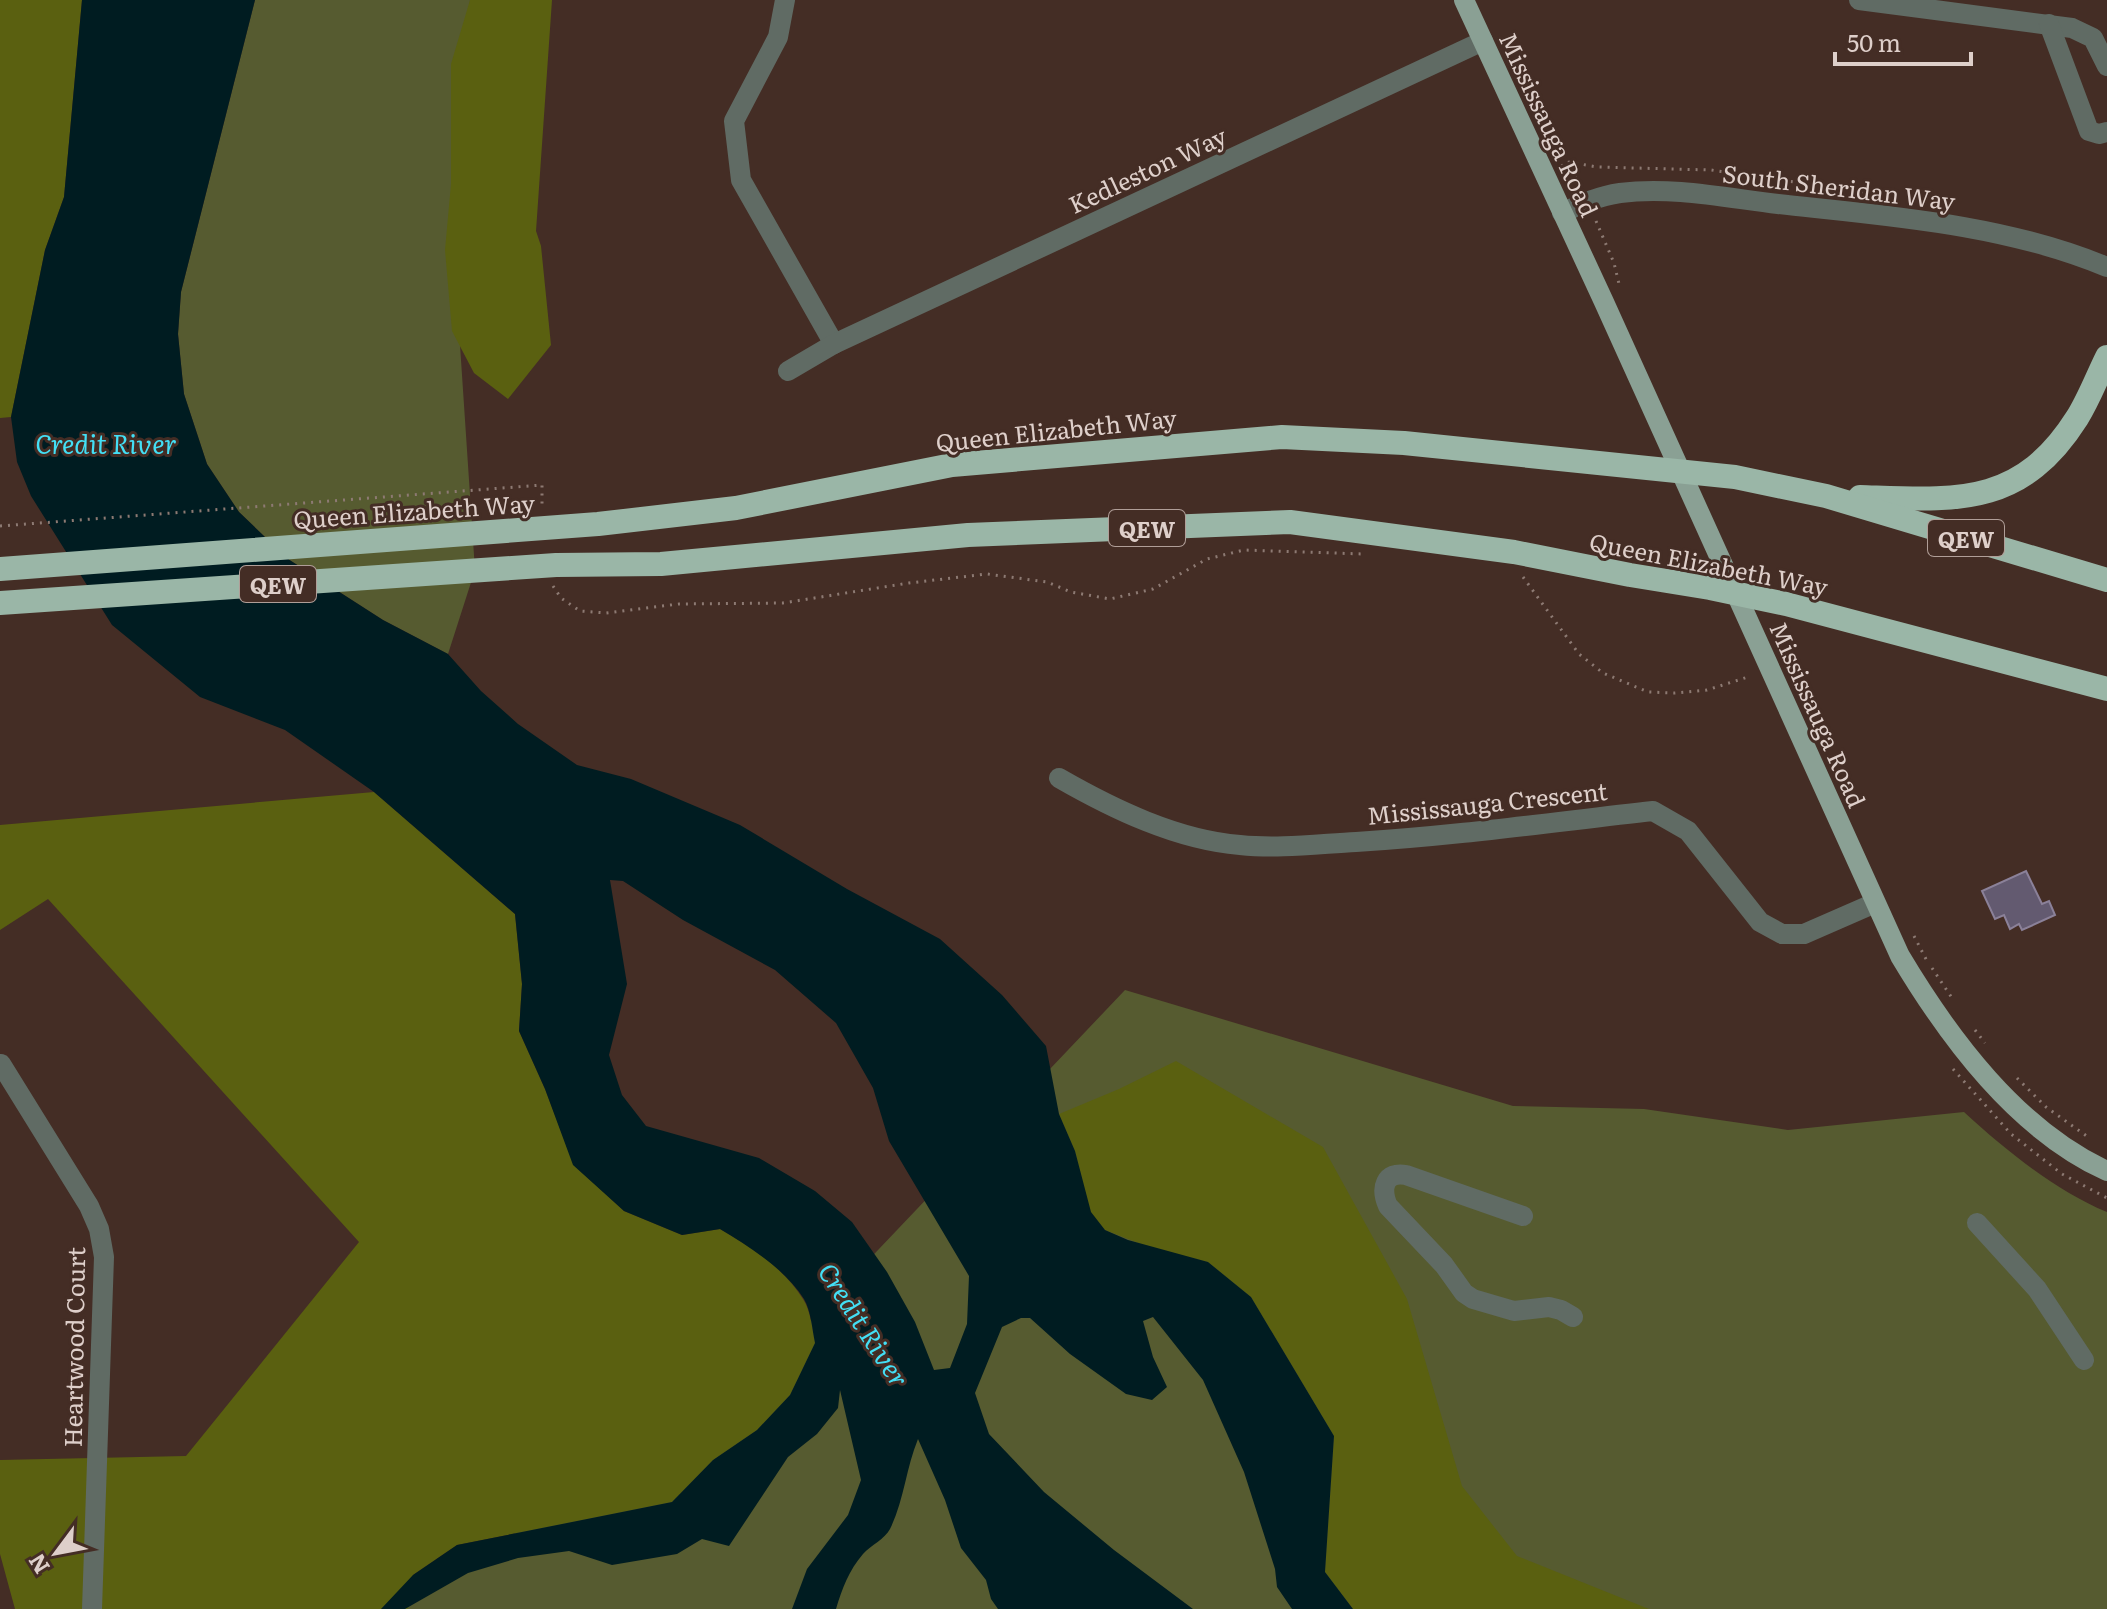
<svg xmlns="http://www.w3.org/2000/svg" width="2107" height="1609" viewBox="0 0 2107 1609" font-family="Literata,serif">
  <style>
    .green { fill: #565b30 }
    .forest { fill: #5a6010 }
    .water { fill: #001c21; fill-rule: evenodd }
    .building { fill: #635a70; stroke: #8b8199; stroke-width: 2 }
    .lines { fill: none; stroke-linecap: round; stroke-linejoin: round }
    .path { stroke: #8d7a73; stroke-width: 3; stroke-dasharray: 2 6; stroke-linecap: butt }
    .minor { stroke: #606b64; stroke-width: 20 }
    .major { stroke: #8aa094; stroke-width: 20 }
    .highway { stroke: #9ab6a7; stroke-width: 24 }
    .labels { text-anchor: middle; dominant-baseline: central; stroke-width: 6; stroke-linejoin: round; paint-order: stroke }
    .shield { fill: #442d25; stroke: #b09e98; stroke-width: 2 }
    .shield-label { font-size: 22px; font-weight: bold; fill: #decfca }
    .street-label { font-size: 24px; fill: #decfca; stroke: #442d25 }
    .water-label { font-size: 26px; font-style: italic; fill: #43dff5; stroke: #442d25 }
  </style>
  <rect width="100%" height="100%" fill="#442d25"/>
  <g class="green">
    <polygon points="255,0 470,0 456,285 475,570 448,654 383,620 288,559 239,512 207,464 184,394 178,334 181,292"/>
    <path d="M1125,990L1513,1106L1644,1109L1788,1130L1964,1112C2004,1149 2056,1191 2107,1212V1609H394L745,1390Z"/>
  </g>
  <g class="forest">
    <polygon points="0,0 82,0 64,197 45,250 11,417 0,418"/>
    <polygon points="470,0 552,0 536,231 541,246 551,345 508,399 474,373 452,331 445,250 451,184 451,64"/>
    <path d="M374,792L515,914L522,984L519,1031L545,1089L574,1165L624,1211L682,1235L720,1229C751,1247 784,1268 803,1299C811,1311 812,1329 815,1343L790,1395L757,1430L713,1460L672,1502L457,1545L413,1575L408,1609H15L0,1554V1460L186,1456L359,1242L48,899L0,930V825Z"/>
    <polygon points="1176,1061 1323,1147 1407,1299 1462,1486 1517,1556 1649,1609 1353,1609 1325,1572 1334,1436 1251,1297 1208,1262 1149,1247 1105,1230 1090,1212 1075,1151 1059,1114 1119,1089"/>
  </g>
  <path class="water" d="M82,0H255L181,292L178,334L184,394L207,464L239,512L288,559L383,620L448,654L481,691L518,724L577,765L631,779L740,825L847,889L940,939L1002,995L1046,1046L1059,1114L1075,1151L1091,1212L1105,1230L1128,1240L1208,1262L1251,1297L1334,1436L1325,1572L1353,1609H1292L1277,1587L1275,1569L1244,1472L1203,1380L1153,1317L1143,1321L1153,1357L1167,1387L1152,1400L1126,1394L1070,1354L1030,1318H1021L1002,1327L975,1393L989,1434L1044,1492L1114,1550L1193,1609H998L991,1599L986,1580L961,1548L945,1500L918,1439C906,1468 904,1501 890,1529C885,1539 871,1545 863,1554C849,1570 842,1589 836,1609H792L807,1569L848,1515L861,1480L840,1390L838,1408L817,1434L788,1457L729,1546L702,1539L677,1554L612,1565L569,1551L518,1558L468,1573L405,1609H381L413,1575L457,1545L672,1502L713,1460L757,1430L790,1395L815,1343C812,1329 811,1311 804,1299C784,1268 751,1248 720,1229L682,1235L624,1211L573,1165L545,1089L519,1031L522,984L515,914L374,792L285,730L200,697L112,625L31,496L17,462L11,417L45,250L64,197ZM610,880L623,881L683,920L775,970L836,1023L873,1088L889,1141L969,1276L967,1324L950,1368L934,1370L915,1322L887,1272L852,1222L815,1191L759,1158L646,1126L622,1095L609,1055L627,984Z"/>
  <polygon class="building" points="2026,871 2042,904 2049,901 2055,915 2022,930 2019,924 2010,929 2004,915 1995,919 1982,891"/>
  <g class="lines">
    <g class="path">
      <polyline points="1569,162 1579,185"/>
      <polyline points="1561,166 1569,162 1597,167 1711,170 1871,193"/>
      <polyline points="1596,221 1614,263 1620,288"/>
      <polyline points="0,526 542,485 542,509"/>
      <polyline points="1523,577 1579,654 1603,673 1648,692 1675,693 1707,690 1751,676"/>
      <polyline points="553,586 561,598 580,611 606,613 679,604 783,603 909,583 987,574 1047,582 1071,592 1110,599 1153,589 1207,559 1244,550 1363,554"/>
      <polyline points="1914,936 1927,961"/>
      <polyline points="1932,968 1954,1001"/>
      <polyline points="1975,1030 1985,1043"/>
      <polyline points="1953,1069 2011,1134 2062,1174 2107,1198"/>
      <polyline points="2017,1078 2046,1107 2088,1137"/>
    </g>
    <g class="minor">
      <polyline points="785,0 778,37 734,121 741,180 834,344"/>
      <polyline points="1859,0 2072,28 2093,38 2107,66"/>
      <polyline points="2049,24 2089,131 2099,134 2107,132"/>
      <path d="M1562,213C1581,204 1599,196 1620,193C1671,186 1727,198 1778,204C1888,216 2004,224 2107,267"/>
      <polyline points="788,371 834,344 1483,41"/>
      <path d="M1059,778C1113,809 1177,840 1240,845C1278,849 1318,844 1356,842C1455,836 1554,822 1653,811L1688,831L1760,922L1782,934H1804L1875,903"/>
      <polyline points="1,1064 89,1206 99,1229 104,1257 92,1609"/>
      <path d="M1523,1216L1406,1175C1385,1171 1380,1188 1388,1206L1444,1265L1464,1293L1473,1299L1514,1311L1549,1307L1561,1310L1573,1317"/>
      <polyline points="1977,1223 2037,1289 2084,1360"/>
    </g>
    <path class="major" d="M1464,0L1604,302L1900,956C1949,1038 2017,1130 2107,1171"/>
    <g class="highway">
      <path d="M1860,497C1955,500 2020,508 2077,418C2089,399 2097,377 2107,357"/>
      <polyline points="0,569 598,524 736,508 952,465 1282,437 1404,443 1735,477 1826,496 2107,580"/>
      <polyline points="0,603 556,565 661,564 968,535 1290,522 1514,552 1630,575 1710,588 1786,604 2107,689"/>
    </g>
  </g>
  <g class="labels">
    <g class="shield">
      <rect x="1109" y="510" width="76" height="36" rx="6"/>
      <rect x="1928" y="520" width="76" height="36" rx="6"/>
      <rect x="240" y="566" width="76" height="36" rx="6"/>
    </g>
    <g class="shield-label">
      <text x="1147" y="528">QEW</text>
      <text x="1966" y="538">QEW</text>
      <text x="278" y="584">QEW</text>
    </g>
    <g class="street-label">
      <text transform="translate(1550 124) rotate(65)">Mississauga Road</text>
      <text transform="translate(1147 169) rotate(-25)">Kedleston Way</text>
      <text transform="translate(1839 186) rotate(7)">South Sheridan Way</text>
      <text transform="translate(1056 429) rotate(-6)">Queen Elizabeth Way</text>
      <text transform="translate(414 510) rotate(-4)">Queen Elizabeth Way</text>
      <text transform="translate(1709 563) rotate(11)">Queen Elizabeth Way</text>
      <text transform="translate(1819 714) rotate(66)">Mississauga Road</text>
      <text transform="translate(1487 802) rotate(-6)">Mississauga Crescent</text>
      <text transform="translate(73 1347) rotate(-89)">Heartwood Court</text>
    </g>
    <g class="water-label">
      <text x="106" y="442">Credit River</text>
      <text transform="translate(865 1324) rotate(57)">Credit River</text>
    </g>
  </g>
  <g transform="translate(56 1553) rotate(238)" stroke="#442d25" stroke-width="6" paint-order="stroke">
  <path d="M0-6L14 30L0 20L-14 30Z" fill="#decfca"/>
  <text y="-12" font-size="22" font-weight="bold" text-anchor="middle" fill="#decfca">N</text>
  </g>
  <path d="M1835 52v12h136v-12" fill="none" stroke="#decfca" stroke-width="4"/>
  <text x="1847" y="52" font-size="24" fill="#decfca" stroke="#442d25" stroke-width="6" paint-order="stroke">50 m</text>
</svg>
